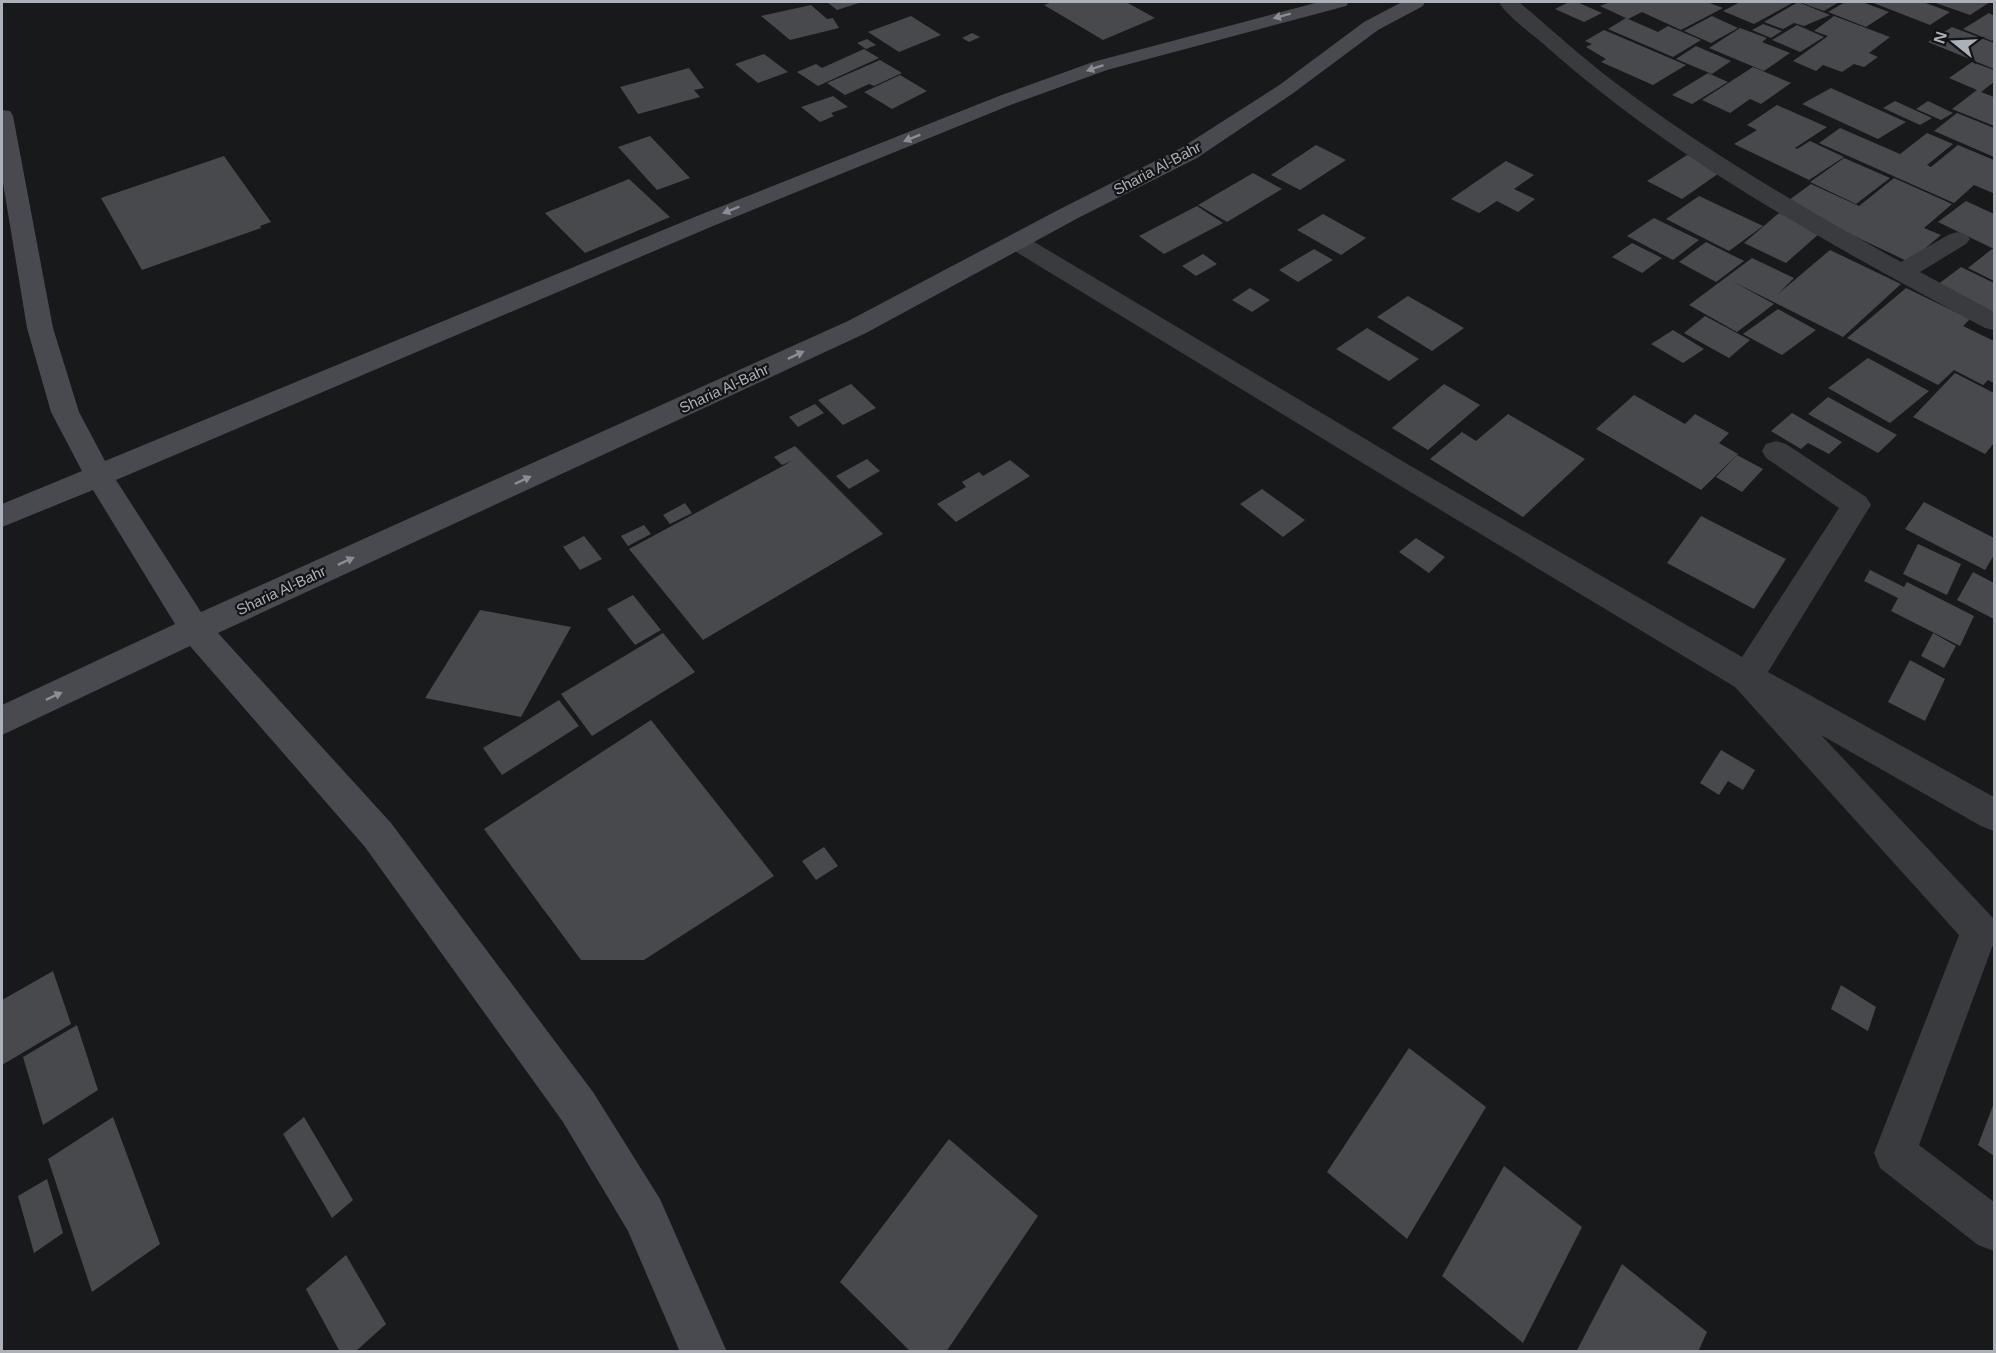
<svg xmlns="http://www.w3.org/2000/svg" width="1996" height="1353" viewBox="0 0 1996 1353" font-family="Arial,sans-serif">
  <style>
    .building { fill: #48494d }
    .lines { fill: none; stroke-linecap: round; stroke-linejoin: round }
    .street { fill: #3a3b3f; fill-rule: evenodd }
    .secondary { fill: #484a4f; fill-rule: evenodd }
    .oneway { fill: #898d94 }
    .labels { text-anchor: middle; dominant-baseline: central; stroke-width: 4.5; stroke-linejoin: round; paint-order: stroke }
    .street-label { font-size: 15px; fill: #acb1b9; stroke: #131415 }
  </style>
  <rect width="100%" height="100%" fill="#18191a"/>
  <g class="building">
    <polygon points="827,2 862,2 837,10"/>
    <polygon points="1052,2 1126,2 1155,18 1103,40 1044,5"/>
    <polygon points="1569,2 1577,2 1602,13 1584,22 1555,9"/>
    <polygon points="1610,2 1707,2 1723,8 1681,30 1642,12 1628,19 1600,6"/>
    <polygon points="1740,2 1794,2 1754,24 1723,11"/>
    <polygon points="1798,2 1830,15 1804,26 1794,23 1783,29 1764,22"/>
    <polygon points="1799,2 1839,2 1824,11"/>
    <polygon points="1845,2 1862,2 1889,12 1866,27 1828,12"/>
    <polygon points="1871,2 1923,2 1950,12 1930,25"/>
    <polygon points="1933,2 1990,2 1970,15"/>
    <polygon points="811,5 827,19 833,18 839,28 790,40 761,16"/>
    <polygon points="1989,13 1994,16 1994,39 1992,41 1963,29"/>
    <polygon points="911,16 941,35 899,52 868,32"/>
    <polygon points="1712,16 1738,28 1711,43 1684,31"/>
    <polygon points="1834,16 1890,37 1869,53 1878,57 1864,67 1854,64 1842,72 1823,65 1816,71 1793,61 1828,36 1814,31"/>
    <polygon points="1626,18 1658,32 1668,26 1701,40 1673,57 1608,29"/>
    <polygon points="1763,24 1782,31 1771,38 1752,30"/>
    <polygon points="1797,25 1824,37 1800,52 1772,40"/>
    <polygon points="1952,27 1994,43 1994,69 1928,42"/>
    <polygon points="1740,28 1767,38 1762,42 1790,53 1764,71 1709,48"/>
    <polygon points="1604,30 1686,65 1653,85 1601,62 1606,59 1586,47 1592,44 1585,41"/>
    <polygon points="972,33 980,37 969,42 962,38"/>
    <polygon points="867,39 876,45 866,49 857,43"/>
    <polygon points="1696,46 1731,61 1712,74 1676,59"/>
    <polygon points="864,49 879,58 818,86 797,72 816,64 822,68"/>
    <polygon points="764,54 788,72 758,83 735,64"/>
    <polygon points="880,60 902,73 874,86 869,84 845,95 827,83"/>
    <polygon points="1972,62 1994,70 1994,82 1981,92 1994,97 1994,126 1952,109 1977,90 1949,78"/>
    <polygon points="1753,67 1791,83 1761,104 1750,99 1730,113 1702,100"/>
    <polygon points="689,68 704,88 694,90 700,97 638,114 620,87"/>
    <polygon points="1708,73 1728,82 1692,104 1672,95"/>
    <polygon points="900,75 927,91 892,109 864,92"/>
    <polygon points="1831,88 1906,122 1878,139 1802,104"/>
    <polygon points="833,96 848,107 831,113 834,116 820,122 801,107"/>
    <polygon points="1895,101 1932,118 1920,125 1883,108"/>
    <polygon points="1928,101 1953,113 1941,120 1916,109"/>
    <polygon points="1777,105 1827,127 1795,148 1797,149 1810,141 1844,157 1809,180 1734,144 1757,130 1747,125"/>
    <polygon points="1957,113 1994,128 1994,157 1934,131"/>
    <polygon points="1840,128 1900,154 1927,133 1953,144 1927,165 1931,167 1958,145 1994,160 1994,191 1993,193 1974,185 1954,203 1819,143"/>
    <polygon points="650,136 690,178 657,190 618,147"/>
    <polygon points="1316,145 1346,160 1300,190 1271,175"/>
    <polygon points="1687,155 1722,171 1682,199 1647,181"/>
    <polygon points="224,156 271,222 260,226 261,228 142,270 101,198"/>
    <polygon points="1844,158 1890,178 1856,204 1810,182"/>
    <polygon points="1506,161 1534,175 1514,189 1535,199 1518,212 1497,201 1479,213 1451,199"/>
    <polygon points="1253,173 1282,189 1227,222 1198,205"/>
    <polygon points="1894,178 1952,204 1924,228 1941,235 1909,262 1785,203 1811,184 1859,206"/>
    <polygon points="629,179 670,217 585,253 545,213"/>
    <polygon points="1699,196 1763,226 1729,251 1666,219"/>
    <polygon points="1966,201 1994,214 1994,249 1938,222"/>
    <polygon points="1197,206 1223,223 1164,254 1139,236"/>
    <polygon points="1779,213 1821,232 1786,263 1744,243"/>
    <polygon points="1323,214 1366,238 1341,255 1297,230"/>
    <polygon points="1654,218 1699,240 1673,260 1627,236"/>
    <polygon points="1706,242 1744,261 1716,282 1679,262"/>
    <polygon points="1632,243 1662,258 1642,273 1612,257"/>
    <polygon points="1314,249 1333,260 1298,282 1279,270"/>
    <polygon points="1992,249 1994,250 1994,281 1968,268"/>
    <polygon points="1830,250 1901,284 1843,337 1732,281 1774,304 1737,332 1689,305 1752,258 1794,278 1778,294"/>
    <polygon points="1203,254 1217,264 1196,276 1182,266"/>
    <polygon points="1961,267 1994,283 1994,314 1937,285"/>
    <polygon points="1250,288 1270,300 1252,312 1232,300"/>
    <polygon points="1906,288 1970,319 1963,326 1994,341 1994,383 1988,380 1983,385 1954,370 1938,385 1847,338"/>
    <polygon points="1408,296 1464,328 1432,351 1377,317"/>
    <polygon points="1778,309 1816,330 1782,355 1743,334"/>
    <polygon points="1705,316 1750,340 1729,358 1684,333"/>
    <polygon points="1367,328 1419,359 1389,381 1336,349"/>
    <polygon points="1673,330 1704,349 1683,363 1651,344"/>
    <polygon points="1868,358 1929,391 1890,423 1828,388"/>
    <polygon points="1955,373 1994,393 1994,443 1985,454 1913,417"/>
    <polygon points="851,384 876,408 843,425 818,400"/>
    <polygon points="1444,384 1480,405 1428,450 1392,428"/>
    <polygon points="1634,395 1685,424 1695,414 1729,433 1719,443 1738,454 1701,490 1596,429"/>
    <polygon points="1828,397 1897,435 1878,453 1808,414"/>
    <polygon points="815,404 824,413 798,427 789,417"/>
    <polygon points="1792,413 1842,442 1829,454 1808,443 1801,449 1771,431"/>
    <polygon points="1508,414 1585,459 1523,517 1430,459 1462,432 1476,441"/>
    <polygon points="795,446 883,534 703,640 629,549 792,461 782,465 774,457"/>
    <polygon points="1737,455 1763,469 1742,492 1716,477"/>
    <polygon points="867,459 880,471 849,489 836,476"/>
    <polygon points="1010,460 1030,476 956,522 937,504 966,487 962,482 979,472 983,476"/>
    <polygon points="1262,489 1305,520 1283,537 1240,504"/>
    <polygon points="1924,502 1994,538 1994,555 1985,570 1905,529"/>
    <polygon points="685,503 692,513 670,524 663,515"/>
    <polygon points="1701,516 1786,559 1754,609 1667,563"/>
    <polygon points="644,525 651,534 628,546 621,536"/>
    <polygon points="584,536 602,559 580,570 563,547"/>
    <polygon points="1416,538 1445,557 1429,573 1399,552"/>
    <polygon points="1918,544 1961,564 1947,595 1903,574"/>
    <polygon points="1870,570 1904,587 1907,582 1974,616 1960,646 1891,611 1898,598 1864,581"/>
    <polygon points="1973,572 1994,583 1994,619 1957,600"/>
    <polygon points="633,595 661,630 635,645 607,609"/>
    <polygon points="480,610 571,627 521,717 425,698"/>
    <polygon points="663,633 695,672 592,736 561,694"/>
    <polygon points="1933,633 1956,646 1944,668 1921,656"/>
    <polygon points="1910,660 1945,679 1925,721 1888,702"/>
    <polygon points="559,700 579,726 502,775 483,748"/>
    <polygon points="651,720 774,876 644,960 581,960 484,829"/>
    <polygon points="1721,750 1755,770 1743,790 1728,781 1719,795 1700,783"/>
    <polygon points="824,847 838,866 816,880 802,861"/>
    <polygon points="53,971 71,1024 2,1065 2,1000"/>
    <polygon points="1841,985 1876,1007 1868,1031 1831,1009"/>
    <polygon points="77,1025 98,1090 43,1125 23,1057"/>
    <polygon points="1409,1048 1486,1107 1407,1239 1327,1172"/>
    <polygon points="1994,1103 1994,1156 1978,1145"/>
    <polygon points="113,1117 160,1244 92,1292 48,1159"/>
    <polygon points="304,1117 353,1200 332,1218 283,1134"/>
    <polygon points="949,1139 1038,1216 946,1352 911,1352 840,1282"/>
    <polygon points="1504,1166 1582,1227 1523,1343 1442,1276"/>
    <polygon points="47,1179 63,1233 34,1253 18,1196"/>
    <polygon points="346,1255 386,1324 355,1352 340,1352 306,1289"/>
    <polygon points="1622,1264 1707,1332 1698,1352 1576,1352"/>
  </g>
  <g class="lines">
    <g class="street">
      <path d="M1499,2H1519C1550,28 1580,56 1613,81C1704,150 1801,207 1901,262L1950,234L1958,232L1966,234L1970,239L1966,244L1920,272L1994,312V330L1985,328C1833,246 1678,163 1548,48C1535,36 1506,16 1499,2Z"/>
      <polygon points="1017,235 1026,237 1409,465 1742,657 1839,508 1766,458 1762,451 1766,444 1776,441 1786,444 1866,497 1871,505 1866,513 1768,672 1994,797 1994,831 1981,826 1821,735 1994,919 1994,942 1919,1145 1994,1202 1994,1251 1978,1245 1880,1168 1874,1153 1959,935 1735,687 1389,479 1008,247 1005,242 1008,237"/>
    </g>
    <polygon class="secondary" points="1319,2 1349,2 1346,6 1107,70 1013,104 713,226 116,480 201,612 848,321 1062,208 1181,148 1278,86 1364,22 1402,2 1425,2 1423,6 1378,30 1292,94 1197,158 1078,218 866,333 218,633 391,823 593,1092 660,1199 727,1352 680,1352 628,1231 563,1122 365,847 190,646 2,735 2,705 175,624 93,490 2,527 2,504 82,471 51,412 27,328 2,177 2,110 10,111 13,116 53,328 79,412 105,461 697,216 999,96 1093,62"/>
  </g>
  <defs><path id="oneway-solid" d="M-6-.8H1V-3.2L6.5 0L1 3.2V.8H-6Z" transform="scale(1.5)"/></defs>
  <g class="oneway">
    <use href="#oneway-solid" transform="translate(1282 16) rotate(165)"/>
    <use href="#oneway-solid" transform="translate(1095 68) rotate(161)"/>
    <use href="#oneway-solid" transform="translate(912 138) rotate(158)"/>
    <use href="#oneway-solid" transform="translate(731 210) rotate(158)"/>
    <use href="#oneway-solid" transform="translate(796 355) rotate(-25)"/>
    <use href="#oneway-solid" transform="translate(523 480) rotate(-25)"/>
    <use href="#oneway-solid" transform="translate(346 561) rotate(-25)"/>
    <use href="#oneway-solid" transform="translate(54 696) rotate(-25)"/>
  </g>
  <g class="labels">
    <g class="street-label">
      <text transform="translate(1157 168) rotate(-28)">Sharia Al-Bahr</text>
      <text transform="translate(724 388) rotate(-25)">Sharia Al-Bahr</text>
      <text transform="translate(281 590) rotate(-25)">Sharia Al-Bahr</text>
    </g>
  </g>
  <rect width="1996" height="1353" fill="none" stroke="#acb1b9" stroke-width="6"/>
  <g transform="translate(1954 42) rotate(288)" stroke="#131415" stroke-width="4.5" paint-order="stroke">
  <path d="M0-4.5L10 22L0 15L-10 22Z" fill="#acb1b9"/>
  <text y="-9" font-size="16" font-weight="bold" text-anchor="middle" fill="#acb1b9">N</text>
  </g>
</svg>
